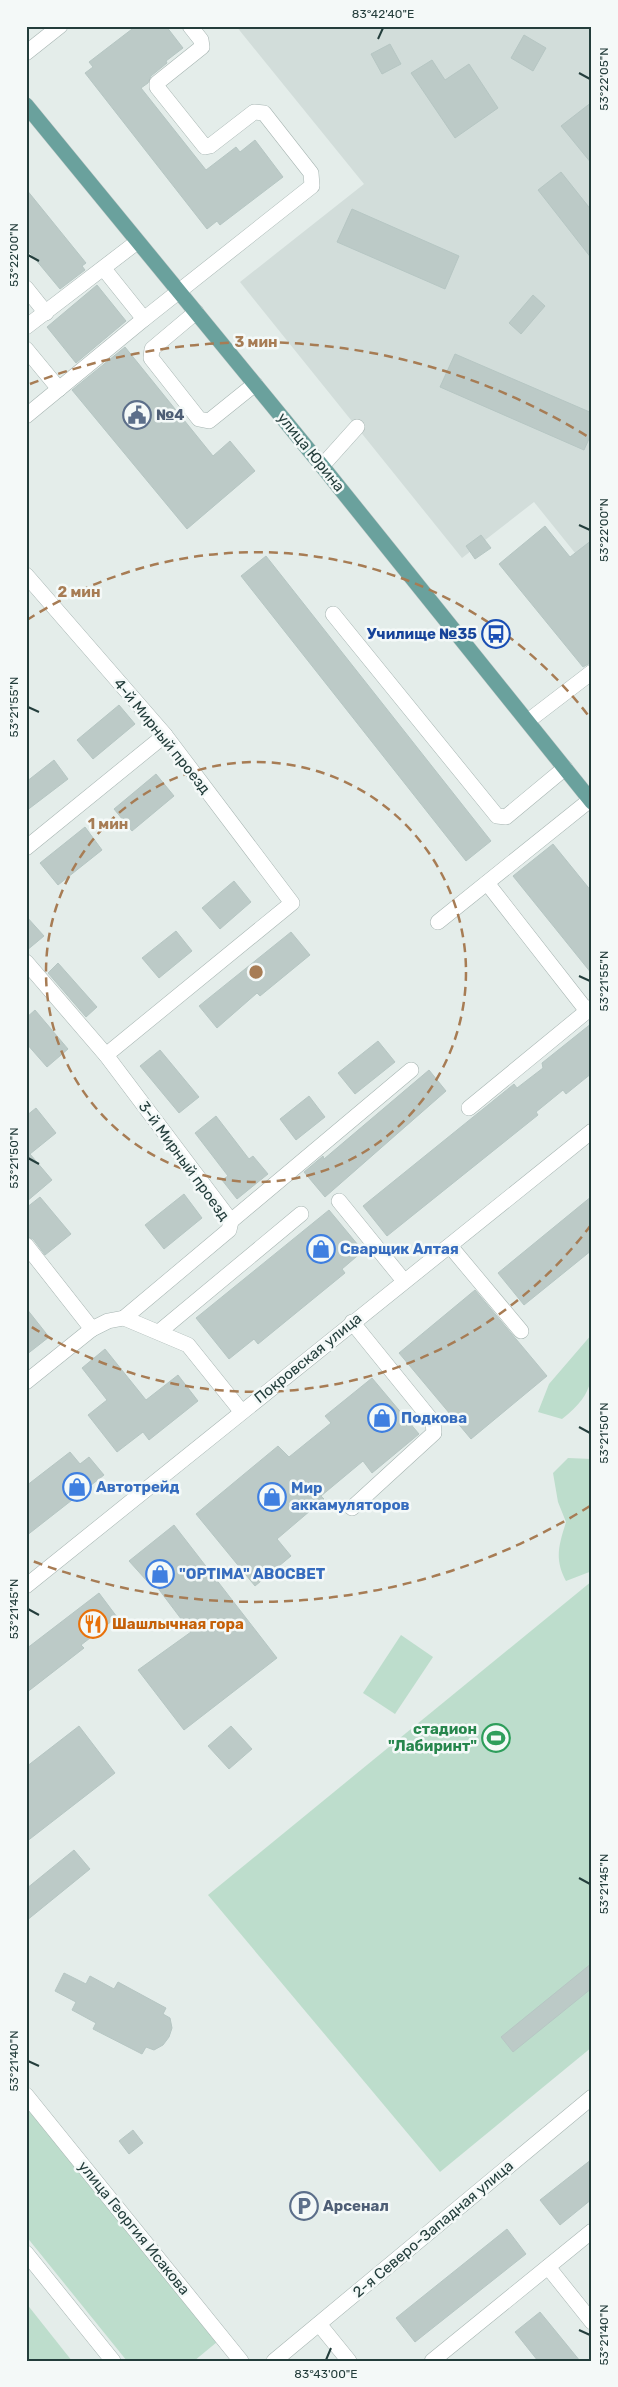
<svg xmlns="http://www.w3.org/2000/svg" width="618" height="2387" viewBox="0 0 618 2387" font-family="Rubik,sans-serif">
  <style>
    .built { fill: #d2ddda }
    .green { fill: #bdddcc }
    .building { fill: #bccac7; stroke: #b6c6c3 }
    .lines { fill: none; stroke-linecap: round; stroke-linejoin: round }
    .minor-casing { stroke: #a7b5b2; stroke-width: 16 }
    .major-casing { stroke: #c2c9c8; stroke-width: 16 }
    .minor { stroke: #fff; stroke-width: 15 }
    .major { stroke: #6aa19d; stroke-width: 15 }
    .ticks { fill: none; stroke: #243e3c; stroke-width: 2 }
    .ring { fill: none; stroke: #a77c54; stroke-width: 2.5; stroke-dasharray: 9 6 }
    .labels { text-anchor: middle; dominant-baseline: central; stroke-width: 5; stroke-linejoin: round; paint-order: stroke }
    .service-label { font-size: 15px; font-weight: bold; fill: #4e5e75; stroke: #f4f9f8; text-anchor: start }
    .street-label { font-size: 15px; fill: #243e3c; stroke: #f4f9f8 }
    .transit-label { font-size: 15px; font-weight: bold; fill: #164399; stroke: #f4f9f8; text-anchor: end }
    .shop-label { font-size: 15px; font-weight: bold; fill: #366cbe; stroke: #f4f9f8; text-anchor: start }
    .food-label { font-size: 15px; font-weight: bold; fill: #c56008; stroke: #f4f9f8; text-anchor: start }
    .leisure-label { font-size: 15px; font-weight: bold; fill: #27864d; stroke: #f4f9f8; text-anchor: end }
    .centre { fill: #a77c54; stroke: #f4f9f8; stroke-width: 2.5 }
    .ring-label { font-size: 15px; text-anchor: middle; font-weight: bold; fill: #a77c54; stroke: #f4f9f8; stroke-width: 5; stroke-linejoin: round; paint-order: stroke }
    .neatline { fill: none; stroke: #243e3c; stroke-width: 2 }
    .ticks-label { font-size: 12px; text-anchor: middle; fill: #243e3c }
  </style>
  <rect width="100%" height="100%" fill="#e4edea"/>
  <polygon class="built" points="236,26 592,26 592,574 534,502 462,558 240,282 364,184"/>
  <g class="green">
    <path d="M592,1334C592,1375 598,1391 562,1419L538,1412L549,1384Z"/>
    <path d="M568,1458L592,1459V1571L566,1581C554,1559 559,1545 566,1522L558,1502L553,1473Z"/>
    <polygon points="592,1581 592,2047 440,2172 208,1895"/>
    <polygon points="401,1635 433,1657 395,1714 363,1693"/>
    <polygon points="26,2105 217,2342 194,2361 127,2361 26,2236"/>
    <polygon points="26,2303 72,2361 26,2361"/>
  </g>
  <g class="building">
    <polygon points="136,26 166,26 183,48 166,61 167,63 151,76 148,83 141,88 206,170 236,147 240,152 255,140 283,177 220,225 217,221 207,229 85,73 93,67 89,62"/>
    <polygon points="524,35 546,48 533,71 511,58"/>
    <polygon points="390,44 401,64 382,74 371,54"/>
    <polygon points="432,60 445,80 469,64 498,108 455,138 411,73"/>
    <polygon points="592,102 592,164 561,126"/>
    <polygon points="561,172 592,211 592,259 538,190"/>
    <polygon points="26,189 86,263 82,266 85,270 60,289 26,248"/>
    <polygon points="352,209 459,256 445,289 337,242"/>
    <polygon points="97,285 126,321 76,363 47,327"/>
    <polygon points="533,295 545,306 521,334 509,323"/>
    <polygon points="125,347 213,456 230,441 255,471 187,529 72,390"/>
    <polygon points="455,354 592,413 592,432 584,450 440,387"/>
    <polygon points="545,526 570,557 592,540 592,662 583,667 499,564"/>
    <polygon points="481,535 491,548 475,559 466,546"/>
    <polygon points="266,556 491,841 466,861 241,576"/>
    <polygon points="119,705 135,724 93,759 77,740"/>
    <polygon points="54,760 68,779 26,811 26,782"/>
    <polygon points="156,774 174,796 132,831 114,809"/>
    <polygon points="85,827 102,850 58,885 40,863"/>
    <polygon points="553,844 592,892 592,974 513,876"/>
    <polygon points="234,881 251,902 220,929 202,908"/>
    <polygon points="26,916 44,936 26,951"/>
    <polygon points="176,931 192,951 159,978 142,958"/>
    <polygon points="291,932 310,955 260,996 257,993 217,1028 199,1006"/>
    <polygon points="58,963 97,1007 86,1017 48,973"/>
    <polygon points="35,1010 68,1049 47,1067 26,1043 26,1018"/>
    <polygon points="592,1023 592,1073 566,1094 563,1090 536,1112 538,1115 387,1236 363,1206 514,1084 517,1088 543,1068 542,1063"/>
    <polygon points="378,1041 395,1062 355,1094 338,1073"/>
    <polygon points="160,1050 199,1097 179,1113 140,1066"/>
    <polygon points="429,1070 446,1091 325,1197 304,1172 323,1156 324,1159"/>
    <polygon points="309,1096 325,1117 296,1140 280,1119"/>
    <polygon points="36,1108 56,1133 30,1154 52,1180 26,1202 26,1116"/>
    <polygon points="216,1116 249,1159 253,1156 268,1174 237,1199 222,1180 228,1176 195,1133"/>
    <polygon points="184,1194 202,1218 164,1249 145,1225"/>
    <polygon points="592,1196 592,1250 524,1305 498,1273"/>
    <polygon points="40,1197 71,1234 45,1255 33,1239 26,1236 26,1208"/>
    <polygon points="329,1210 363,1251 342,1269 345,1273 258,1344 254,1339 229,1359 196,1318"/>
    <polygon points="475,1290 547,1376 471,1439 399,1353"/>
    <polygon points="26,1308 49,1337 26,1355"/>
    <polygon points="105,1349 146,1400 178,1375 198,1401 149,1440 143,1432 117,1452 88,1415 107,1400 82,1368"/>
    <polygon points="372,1378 419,1434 372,1473 363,1461 321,1496 324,1499 277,1539 291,1556 255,1586 196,1514 278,1446 289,1457 331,1423 325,1416"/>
    <polygon points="70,1452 80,1464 89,1457 104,1475 26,1536 26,1486"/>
    <polygon points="174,1525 277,1658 184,1730 138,1670 191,1632 151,1579 147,1581 129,1561"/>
    <polygon points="99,1593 117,1617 81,1645 84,1648 26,1693 26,1649"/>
    <polygon points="79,1726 115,1773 26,1842 26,1767"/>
    <polygon points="231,1726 252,1749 229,1769 208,1746"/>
    <polygon points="74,1850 90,1869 26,1921 26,1889"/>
    <polygon points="592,1963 592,1988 513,2052 501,2037"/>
    <polygon points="64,1973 86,1984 90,1976 114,1989 118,1982 166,2008 163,2014 170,2018 172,2028 169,2037 163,2045 154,2050 146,2047 142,2054 93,2029 96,2023 72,2010 76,2002 55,1991"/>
    <polygon points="133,2130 143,2143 129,2154 119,2141"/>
    <polygon points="592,2159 592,2199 560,2225 540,2200"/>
    <polygon points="507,2229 526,2254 415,2342 396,2318"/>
    <polygon points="540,2312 580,2361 538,2361 515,2332"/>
  </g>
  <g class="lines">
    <defs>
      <g id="minor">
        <polyline points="26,53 60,26"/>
        <polyline points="104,269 144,319 312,186 311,173 264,113 254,112 210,146 205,147 157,87 157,83 202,47 201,40 190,26"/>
        <polyline points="26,288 46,313"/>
        <polyline points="196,312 152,349 151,358 199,419 209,421 255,384"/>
        <polyline points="26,327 137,242"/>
        <polyline points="26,349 59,389"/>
        <polyline points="26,416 144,319"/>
        <polyline points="322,466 357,427"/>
        <polyline points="26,575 165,735 292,903 106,1055"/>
        <polyline points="333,614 497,816 506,817 565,768"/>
        <polyline points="528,721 592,672"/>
        <polyline points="26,848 165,735"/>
        <polyline points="487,883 587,1011"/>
        <polyline points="438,922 590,800"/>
        <polyline points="26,962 106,1055 231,1221 229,1230 223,1235 124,1318 188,1345 241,1411"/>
        <polyline points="469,1108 592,1007"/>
        <polyline points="339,1201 404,1281"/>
        <polyline points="231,1221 411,1070"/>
        <polyline points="26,1245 92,1329 108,1321 124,1318"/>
        <polyline points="450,1246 521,1331"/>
        <polyline points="159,1332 301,1214"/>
        <polyline points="26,1382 92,1329"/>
        <polyline points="352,1508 434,1433 433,1422 352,1322"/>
        <polyline points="26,1586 592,1131"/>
        <polyline points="26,2095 241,2361"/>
        <polyline points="26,2253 113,2361"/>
        <polyline points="548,2267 592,2322"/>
        <polyline points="319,2324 349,2361"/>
        <polyline points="274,2361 592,2097"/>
        <polyline points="432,2361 592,2231"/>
      </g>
      <polyline id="major" points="26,105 322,466 592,802"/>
    </defs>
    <use href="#minor" class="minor-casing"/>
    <use href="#major" class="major-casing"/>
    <use href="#minor" class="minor"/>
    <use href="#major" class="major"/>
  </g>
  <path class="ticks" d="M378,39L383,28M579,73L590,79M28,255L39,261M579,525L590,530M28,707L39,712M579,976L590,981M28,1158L39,1164M579,1427L590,1433M28,1609L39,1615M579,1878L590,1884M28,2061L39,2066M579,2330L590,2335M326,2360L331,2348"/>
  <g class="ring">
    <circle cx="256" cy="972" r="210"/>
    <path d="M591 1225A420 420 0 0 1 27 1324M27 620A420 420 0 0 1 591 719"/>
    <path d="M590 1506A630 630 0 0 1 30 1560M30 384A630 630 0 0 1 590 438"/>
  </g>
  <defs>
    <symbol id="civic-ring" viewBox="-11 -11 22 22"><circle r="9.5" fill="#f4f9f8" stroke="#5c6f8a" stroke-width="1.5"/><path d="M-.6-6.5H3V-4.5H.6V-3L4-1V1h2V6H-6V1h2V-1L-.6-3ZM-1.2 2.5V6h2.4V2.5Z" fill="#5c6f8a"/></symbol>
    <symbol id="bus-ring" viewBox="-11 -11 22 22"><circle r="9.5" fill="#f4f9f8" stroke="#1a4fb4" stroke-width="1.5"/><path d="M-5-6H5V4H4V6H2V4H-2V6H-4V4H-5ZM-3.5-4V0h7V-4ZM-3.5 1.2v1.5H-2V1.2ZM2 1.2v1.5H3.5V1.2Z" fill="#1a4fb4"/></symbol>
    <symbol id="shop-ring" viewBox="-11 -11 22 22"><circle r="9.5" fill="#f4f9f8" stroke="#3f7fe0" stroke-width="1.5"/><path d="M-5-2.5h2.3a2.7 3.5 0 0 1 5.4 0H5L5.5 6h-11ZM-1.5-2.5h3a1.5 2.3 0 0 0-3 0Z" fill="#3f7fe0"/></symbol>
    <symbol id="restaurant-ring" viewBox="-11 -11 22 22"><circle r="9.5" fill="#f4f9f8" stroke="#e8710a" stroke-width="1.5"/><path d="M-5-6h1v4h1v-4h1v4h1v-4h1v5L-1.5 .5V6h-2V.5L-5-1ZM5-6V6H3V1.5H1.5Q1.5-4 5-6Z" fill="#e8710a"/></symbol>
    <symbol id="stadium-ring" viewBox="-11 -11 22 22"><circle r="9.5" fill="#f4f9f8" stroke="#2e9e5b" stroke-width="1.5"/><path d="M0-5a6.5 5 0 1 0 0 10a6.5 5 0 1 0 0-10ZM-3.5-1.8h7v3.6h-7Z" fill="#2e9e5b"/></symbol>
    <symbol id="parking-ring" viewBox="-11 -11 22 22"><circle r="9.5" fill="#f4f9f8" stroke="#5c6f8a" stroke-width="1.5"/><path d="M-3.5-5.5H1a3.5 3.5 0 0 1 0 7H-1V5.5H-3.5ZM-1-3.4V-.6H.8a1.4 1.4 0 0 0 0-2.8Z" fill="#5c6f8a"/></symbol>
  </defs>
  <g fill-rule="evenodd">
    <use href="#civic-ring" x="121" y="399" width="32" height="32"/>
    <use href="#bus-ring" x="480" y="618" width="32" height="32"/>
    <use href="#shop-ring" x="305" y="1233" width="32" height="32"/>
    <use href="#shop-ring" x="366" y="1402" width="32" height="32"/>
    <use href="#shop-ring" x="61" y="1471" width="32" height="32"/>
    <use href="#shop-ring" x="256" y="1481" width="32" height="32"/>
    <use href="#shop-ring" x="144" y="1558" width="32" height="32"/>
    <use href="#restaurant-ring" x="77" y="1608" width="32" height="32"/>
    <use href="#stadium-ring" x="480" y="1722" width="32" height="32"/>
    <use href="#parking-ring" x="288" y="2190" width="32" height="32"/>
  </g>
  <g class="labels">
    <g class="service-label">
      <text x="156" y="415">№4</text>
      <text x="323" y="2206">Арсенал</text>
    </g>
    <g class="street-label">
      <text transform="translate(311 452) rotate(51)">улица Юрина</text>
      <text transform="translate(162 736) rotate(51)">4-й Мирный проезд</text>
      <text transform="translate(184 1161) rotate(54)">3-й Мирный проезд</text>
      <text transform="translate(308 1358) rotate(-39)">Покровская улица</text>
      <text transform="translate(134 2228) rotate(51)">улица Георгия Исакова</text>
      <text transform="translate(433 2229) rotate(-40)">2-я Северо-Западная улица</text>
    </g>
    <g class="transit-label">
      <text x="477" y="634">Училище №35</text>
    </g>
    <g class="shop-label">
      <text x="340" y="1249">Сварщик Алтая</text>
      <text x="401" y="1418">Подкова</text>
      <text x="96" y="1487">Автотрейд</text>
      <text x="291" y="1488">Мир<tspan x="291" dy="17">аккамуляторов</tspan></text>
      <text x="179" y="1574">"OPTIMA" АВОСВЕТ</text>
    </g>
    <g class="food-label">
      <text x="112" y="1624">Шашлычная гора</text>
    </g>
    <g class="leisure-label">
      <text x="477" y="1729">стадион<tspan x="477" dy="17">"Лабиринт"</tspan></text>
    </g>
  </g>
  <circle cx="256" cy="972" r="8" class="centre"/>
  <g class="ring-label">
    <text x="256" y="347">3 мин</text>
    <text x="79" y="597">2 мин</text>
    <text x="108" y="829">1 мин</text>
  </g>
  <rect width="618" height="2387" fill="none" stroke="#f4f9f8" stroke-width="55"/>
  <rect x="28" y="28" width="562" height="2332" class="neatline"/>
  <g class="ticks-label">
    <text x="383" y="18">83°42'40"E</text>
    <text transform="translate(604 79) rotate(-90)" y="4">53°22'05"N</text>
    <text transform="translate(14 255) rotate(-90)" y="4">53°22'00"N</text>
    <text transform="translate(604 530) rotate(-90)" y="4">53°22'00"N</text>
    <text transform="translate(14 707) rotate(-90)" y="4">53°21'55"N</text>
    <text transform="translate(604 981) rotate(-90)" y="4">53°21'55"N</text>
    <text transform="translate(14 1158) rotate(-90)" y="4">53°21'50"N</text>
    <text transform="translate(604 1433) rotate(-90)" y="4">53°21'50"N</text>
    <text transform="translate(14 1609) rotate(-90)" y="4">53°21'45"N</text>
    <text transform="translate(604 1884) rotate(-90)" y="4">53°21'45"N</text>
    <text transform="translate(14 2061) rotate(-90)" y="4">53°21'40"N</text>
    <text transform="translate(604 2335) rotate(-90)" y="4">53°21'40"N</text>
    <text x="326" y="2378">83°43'00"E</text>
  </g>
</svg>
